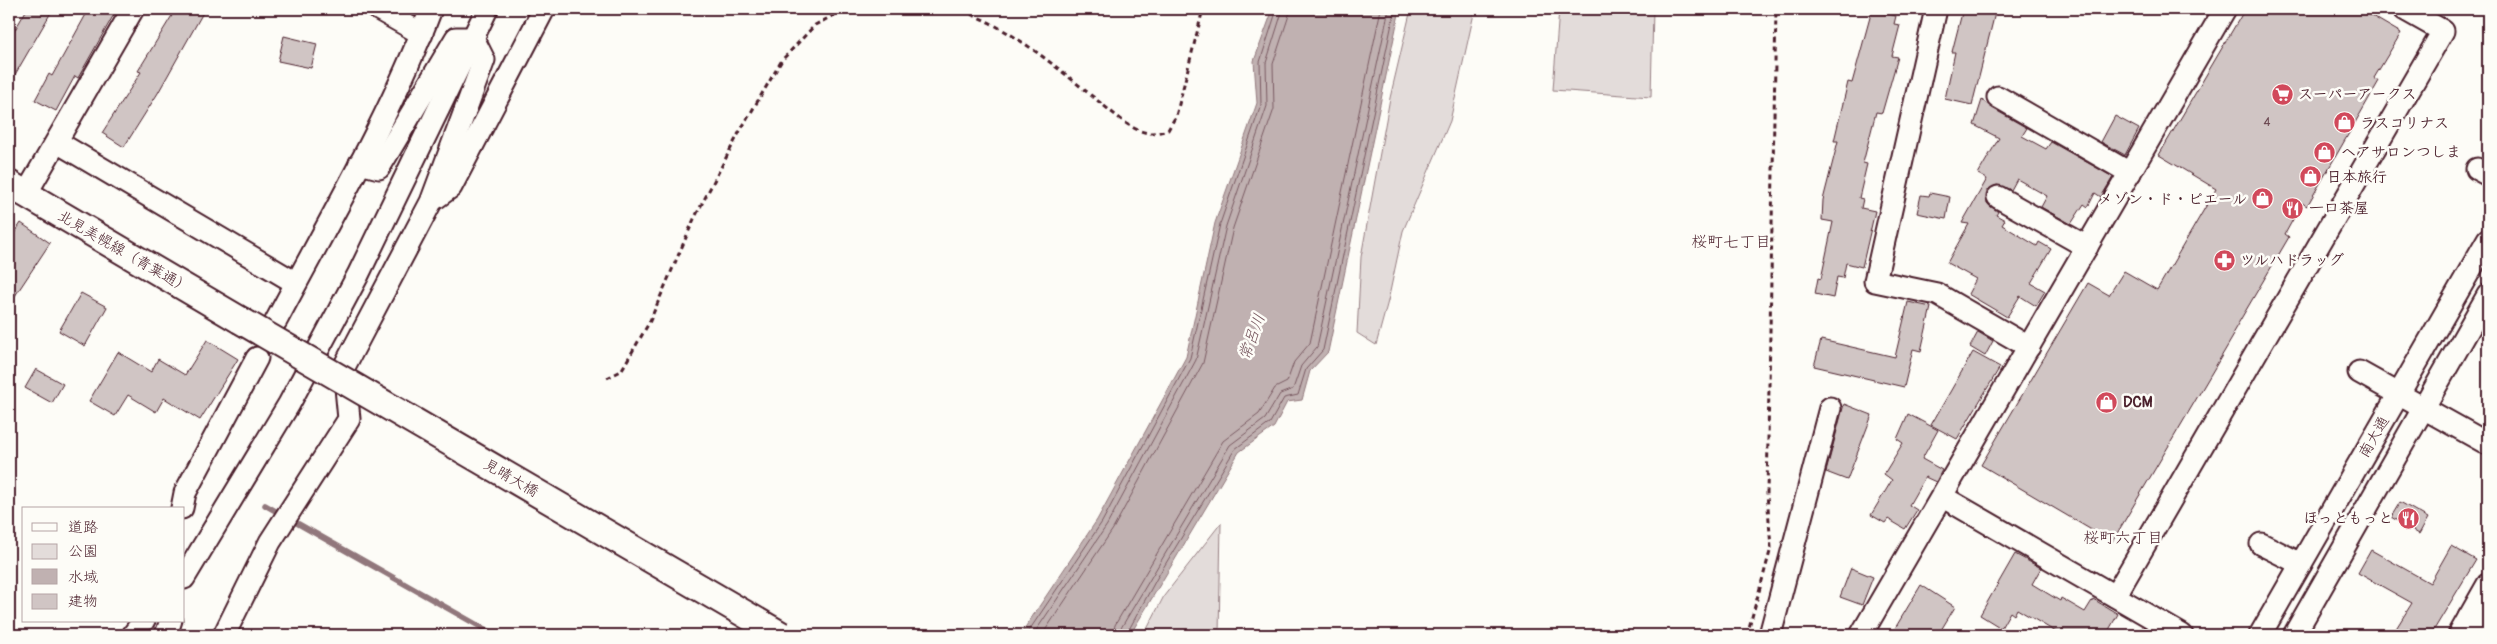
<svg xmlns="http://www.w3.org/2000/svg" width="2497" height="644" viewBox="0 0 2497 644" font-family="Pangolin,'Klee One',sans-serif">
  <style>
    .green { fill: #e3dcda; stroke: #967e82 }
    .water { fill: #c0b1b1; stroke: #91777b }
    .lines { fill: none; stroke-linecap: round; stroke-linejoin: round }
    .shore { stroke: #795961; stroke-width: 1 }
    .stream { stroke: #91777b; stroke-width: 5.5 }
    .building { fill: #d0c5c4; stroke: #4a1f2b }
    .minor-casing { stroke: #4a1f2b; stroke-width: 25 }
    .major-casing { stroke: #4a1f2b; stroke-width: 30 }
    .path { stroke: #4a1f2b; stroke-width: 3; stroke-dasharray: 5 4; stroke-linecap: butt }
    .minor { stroke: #fdfcf7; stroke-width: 21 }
    .major { stroke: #fdfcf7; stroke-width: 26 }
    .major-bridge-casing { stroke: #4a1f2b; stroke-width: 30; stroke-linecap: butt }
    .major-bridge { stroke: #fdfcf7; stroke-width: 26 }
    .labels { text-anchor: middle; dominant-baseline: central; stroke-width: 5; stroke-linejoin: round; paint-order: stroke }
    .number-label { font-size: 12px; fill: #6c4851 }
    .poi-label { font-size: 15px; font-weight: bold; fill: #4a1f2b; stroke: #fdfcf7; text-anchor: start }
    .street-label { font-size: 15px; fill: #4a1f2b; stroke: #fdfcf7 }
    .neighbourhood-label { font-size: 16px; fill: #4a1f2b; stroke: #fdfcf7 }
    .water-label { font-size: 16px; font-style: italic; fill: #73525a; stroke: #fdfcf7 }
  </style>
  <rect width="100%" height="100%" fill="#fdfcf7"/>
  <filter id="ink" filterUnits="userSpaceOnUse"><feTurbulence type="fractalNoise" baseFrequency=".02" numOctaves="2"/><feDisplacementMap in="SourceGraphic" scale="10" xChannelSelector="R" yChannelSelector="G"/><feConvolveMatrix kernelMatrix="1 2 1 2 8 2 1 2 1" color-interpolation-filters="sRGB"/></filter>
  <g filter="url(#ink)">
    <g class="green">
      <polygon points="1411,9 1475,9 1450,121 1403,231 1388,301 1376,345 1357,333 1361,257 1390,98"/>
      <polygon points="1559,9 1653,9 1651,97 1553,90"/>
      <polygon points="1221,523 1219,635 1144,635 1164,596"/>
    </g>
    <polygon class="water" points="1273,9 1400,9 1328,352 1310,371 1302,400 1287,402 1274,427 1239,452 1130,635 1020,635 1097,520 1186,357 1215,223 1257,103 1254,61"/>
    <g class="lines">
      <g class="shore">
        <polyline points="1026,635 1102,522 1190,358 1220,224 1261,105 1260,62 1277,9"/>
        <polyline points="1033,635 1107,525 1196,360 1226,226 1267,106 1266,63 1283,9"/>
        <polyline points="1042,635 1113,529 1203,363 1233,228 1274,109 1273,64 1291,9"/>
        <polyline points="1113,635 1115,625 1223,441 1259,414 1275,388 1287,382 1294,362 1310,343 1381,9"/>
        <polyline points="1120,635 1121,628 1230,445 1265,419 1280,394 1293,389 1301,366 1317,347 1389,9"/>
        <polyline points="1126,635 1157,578 1235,449 1270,423 1284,398 1298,395 1306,369 1323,350 1395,9"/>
      </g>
      <polyline class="stream" points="265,505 495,635"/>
    </g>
    <g class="building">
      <polygon points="27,9 53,9 9,85 9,40"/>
      <polygon points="89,9 117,9 78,78 75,76 56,111 35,100 49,74 52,76"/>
      <polygon points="176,9 205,9 158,93 124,147 102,133 141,72 138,71"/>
      <polygon points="1963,9 1996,9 1972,105 1945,99 1955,52 1952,52"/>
      <polygon points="2245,9 2360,9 2401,33 2374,78 2379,81 2307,206 2302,203 2285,234 2289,237 2232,334 2234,335 2112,542 1981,465 2088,283 2109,295 2124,271 2157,290 2216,189 2159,155"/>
      <polygon points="1872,10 1896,16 1894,24 1900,25 1892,56 1898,57 1882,113 1876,112 1863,163 1867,164 1859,198 1863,199 1861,208 1875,211 1862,267 1846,263 1843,278 1837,277 1833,298 1815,294 1818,278 1821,279 1833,222 1822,220 1823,200 1838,141 1834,141 1843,103 1848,82 1852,83"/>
      <polygon points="284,36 317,44 311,68 278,61"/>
      <polygon points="1982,100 1992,108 2027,128 2022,136 2046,149 2051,142 2113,177 2101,197 2095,193 2088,207 2084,204 2071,224 2041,207 2047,196 2017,179 2011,190 1997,185 1987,190 1987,203 1998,212 1996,215 2005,220 2002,225 2037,246 2039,242 2051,249 2031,283 2045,291 2036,306 2020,296 2007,317 1968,294 1976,279 1947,263 1969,224 1962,223 1987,179 1978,174 1999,138 1974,125"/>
      <polygon points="2115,116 2139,129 2125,155 2101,142"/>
      <polygon points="1930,193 1950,197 1946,219 1917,213 1921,195 1929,196"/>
      <polygon points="21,223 50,243 9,305 9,241"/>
      <polygon points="81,293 107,307 85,346 59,331"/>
      <polygon points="1908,302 1931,307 1921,351 1913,349 1904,387 1814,366 1821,340 1895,357"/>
      <polygon points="1978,332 1993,341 1985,356 1970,347"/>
      <polygon points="207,340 238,359 200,420 164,398 156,412 128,395 115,416 89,401 118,352 151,372 158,359 185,375"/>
      <polygon points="1973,352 2000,367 1957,439 1931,425"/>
      <polygon points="36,369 63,384 52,403 25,388"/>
      <polygon points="1844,404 1872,415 1847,480 1826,472"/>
      <polygon points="1908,414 1938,430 1922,459 1942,470 1936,482 1925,477 1909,505 1917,510 1905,529 1888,519 1885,523 1871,515 1892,480 1884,474 1903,443 1897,439"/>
      <polygon points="2400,502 2428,518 2419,534 2391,517"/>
      <polygon points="2451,546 2476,560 2432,633 2426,630 2423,635 2392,635 2412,603 2358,573 2371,550 2430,583"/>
      <polygon points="2015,554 2041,568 2032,584 2060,601 2061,598 2085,612 2093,599 2118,614 2106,635 2061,635 2017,609 2014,615 2010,612 2001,628 1980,615"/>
      <polygon points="1851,568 1873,577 1862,605 1840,597"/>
      <polygon points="1921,585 1955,607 1938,635 1891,635"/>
    </g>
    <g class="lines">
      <defs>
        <g id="minor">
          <polyline points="378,9 422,34"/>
          <polyline points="1936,9 1875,281 1937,294 2029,347"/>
          <polyline points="1998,97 2130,173"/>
          <polyline points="57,142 296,283"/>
          <polyline points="2477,169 2488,175"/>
          <polyline points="26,194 133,9"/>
          <polyline points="1998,197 2087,247"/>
          <polyline points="436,198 451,187 544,9"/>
          <path d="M276,321C330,219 390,117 431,9"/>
          <polyline points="2359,372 2488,444"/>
          <polyline points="1943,497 2182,635"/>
          <polyline points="182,508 185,493 257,358"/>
          <polyline points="2261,544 2301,564"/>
          <polyline points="184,578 289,404 358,275 487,9"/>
          <polyline points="2115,596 2443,31 2404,9"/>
          <polyline points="2469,617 2488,629"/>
          <polyline points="133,635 144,620"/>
          <polyline points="166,635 171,620"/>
          <polyline points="224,635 270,542 349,419 344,367 431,202 484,60 473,38 456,38 379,168 360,163"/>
          <polyline points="1770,635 1830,408"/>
          <polyline points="1861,635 2225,9"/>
          <polyline points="2260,635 2488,239"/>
          <polyline points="2294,635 2488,295"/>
          <polyline points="2459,635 2488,584"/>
        </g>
        <polyline id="major" points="9,184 240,320"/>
      </defs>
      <use href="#minor" class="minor-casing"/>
      <use href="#major" class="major-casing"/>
      <g class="path">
        <path d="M954,9C1012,23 1075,84 1123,121C1140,133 1149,136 1168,130L1176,116L1203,9"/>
        <polyline points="607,378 621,371 649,323 694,219 740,131 782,60 815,25 846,9"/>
        <polyline points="1747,635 1771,548 1767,493 1776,9"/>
      </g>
      <use href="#minor" class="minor"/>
      <use href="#major" class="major"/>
      <defs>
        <polyline id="major-bridge" points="240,320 781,635"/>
      </defs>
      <use href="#major-bridge" class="major-bridge-casing"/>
      <use href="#major-bridge" class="major-bridge"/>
    </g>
  </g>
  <defs>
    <symbol id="supermarket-disc" viewBox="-11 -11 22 22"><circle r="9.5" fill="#d1495b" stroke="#fdfcf7"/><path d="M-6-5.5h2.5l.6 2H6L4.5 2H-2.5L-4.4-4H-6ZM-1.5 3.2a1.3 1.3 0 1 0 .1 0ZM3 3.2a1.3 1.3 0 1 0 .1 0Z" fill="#fff"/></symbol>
    <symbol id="shop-disc" viewBox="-11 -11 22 22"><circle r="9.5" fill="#d1495b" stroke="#fdfcf7"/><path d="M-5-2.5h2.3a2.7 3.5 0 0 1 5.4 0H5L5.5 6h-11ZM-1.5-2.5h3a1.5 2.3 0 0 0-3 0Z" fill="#fff"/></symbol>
    <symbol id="restaurant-disc" viewBox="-11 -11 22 22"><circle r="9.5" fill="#d1495b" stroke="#fdfcf7"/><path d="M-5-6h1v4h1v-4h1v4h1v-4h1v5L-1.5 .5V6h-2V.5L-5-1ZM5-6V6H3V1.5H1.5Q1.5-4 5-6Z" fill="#fff"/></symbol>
    <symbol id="pharmacy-disc" viewBox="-11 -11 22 22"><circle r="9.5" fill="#d1495b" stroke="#fdfcf7"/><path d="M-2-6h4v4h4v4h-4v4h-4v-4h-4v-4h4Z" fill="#fff"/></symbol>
  </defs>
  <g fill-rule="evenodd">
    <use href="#supermarket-disc" x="2270" y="82" width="25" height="25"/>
    <use href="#shop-disc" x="2332" y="110" width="25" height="25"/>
    <use href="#shop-disc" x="2312" y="140" width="25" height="25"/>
    <use href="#shop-disc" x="2298" y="164" width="25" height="25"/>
    <use href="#shop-disc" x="2250" y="186" width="25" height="25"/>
    <use href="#restaurant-disc" x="2280" y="196" width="25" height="25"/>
    <use href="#pharmacy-disc" x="2212" y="248" width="25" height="25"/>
    <use href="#shop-disc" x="2094" y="390" width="25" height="25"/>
    <use href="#restaurant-disc" x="2396" y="506" width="25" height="25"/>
  </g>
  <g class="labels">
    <g class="number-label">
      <text x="2267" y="122">4</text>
    </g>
    <g class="poi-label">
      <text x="2298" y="94">スーパーアークス</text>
      <text x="2360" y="123">ラスコリナス</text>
      <text x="2341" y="152">ヘアサロンつしま</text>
      <text x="2327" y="177">日本旅行</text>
      <text x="2247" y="199" text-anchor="end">メゾン・ド・ピエール</text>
      <text x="2309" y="208">一口茶屋</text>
      <text x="2240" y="260">ツルハドラッグ</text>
      <text x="2123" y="402">DCM</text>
      <text x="2393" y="518" text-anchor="end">ほっともっと</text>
    </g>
    <g class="street-label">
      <text transform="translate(124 252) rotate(30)">北見美幌線（青葉通）</text>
      <text transform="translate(2374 437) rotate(-60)">南大通</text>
      <text transform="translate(511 478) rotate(30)">見晴大橋</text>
    </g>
    <g class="neighbourhood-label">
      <text x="1731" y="242">桜町七丁目</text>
      <text x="2123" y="538">桜町六丁目</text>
    </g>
    <g class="water-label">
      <text transform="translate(1252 337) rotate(-70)">常呂川</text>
    </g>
  </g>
  <rect width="2497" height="644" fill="none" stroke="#fdfcf7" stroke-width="30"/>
  <rect x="15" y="15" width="2467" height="614" fill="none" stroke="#4a1f2b" stroke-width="2" filter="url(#ink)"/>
  <rect x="22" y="507" width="162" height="115" fill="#fdfcf7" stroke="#b5a4a5"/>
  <rect x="32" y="523" width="25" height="8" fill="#fdfcf7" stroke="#b5a4a5"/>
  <text x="68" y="532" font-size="15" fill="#4a1f2b">道路</text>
  <rect x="32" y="544" width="25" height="15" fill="#e3dcda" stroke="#b5a4a5"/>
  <text x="68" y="556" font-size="15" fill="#4a1f2b">公園</text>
  <rect x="32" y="569" width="25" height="15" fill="#c0b1b1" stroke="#b5a4a5"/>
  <text x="68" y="582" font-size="15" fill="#4a1f2b">水域</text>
  <rect x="32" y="594" width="25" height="15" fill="#d0c5c4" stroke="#b5a4a5"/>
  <text x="68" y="606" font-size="15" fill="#4a1f2b">建物</text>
</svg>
